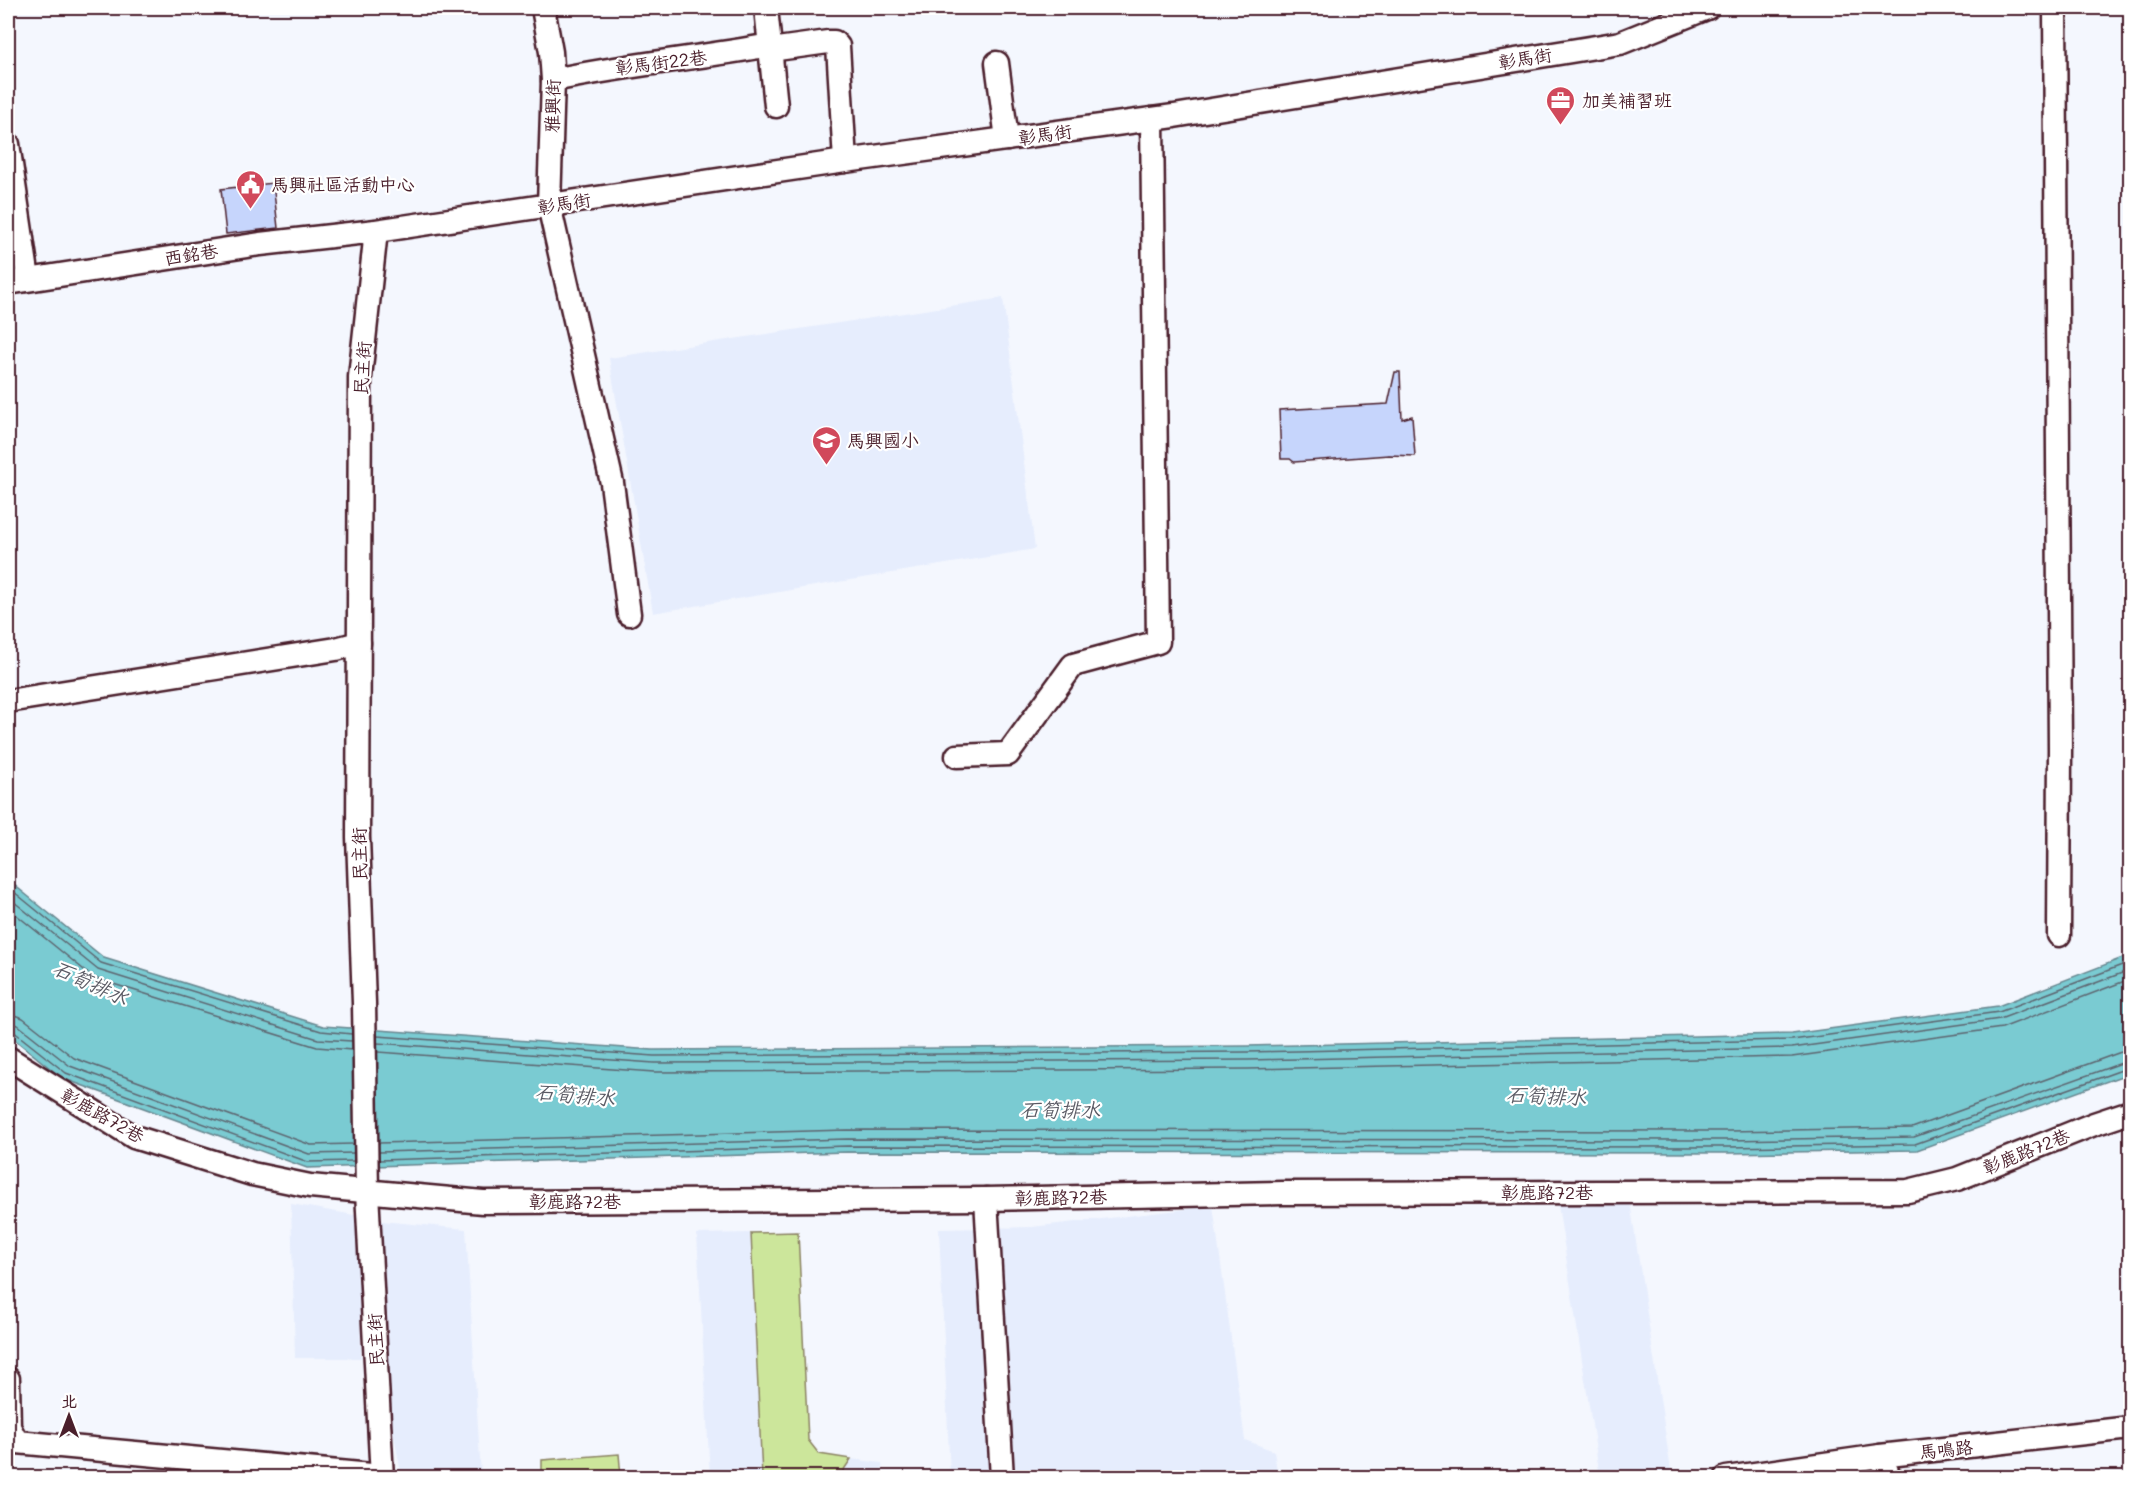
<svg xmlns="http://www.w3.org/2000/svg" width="2138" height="1485" viewBox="0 0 2138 1485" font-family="Mali,'LXGW WenKai TC',sans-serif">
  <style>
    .built { fill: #e6edfd }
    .green { fill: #cce69b; stroke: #8b8263; stroke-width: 1.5 }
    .water { fill: #7acbd2; stroke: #67868f; stroke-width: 1.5 }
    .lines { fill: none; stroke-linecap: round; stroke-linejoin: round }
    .shore { stroke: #5d646e; stroke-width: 1.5 }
    .building { fill: #c6d5fc; stroke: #4a1f2b; stroke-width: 1.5 }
    .minor-casing { stroke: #4a1f2b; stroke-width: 27 }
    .minor { stroke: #fff; stroke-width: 22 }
    .labels { text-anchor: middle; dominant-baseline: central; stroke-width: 4.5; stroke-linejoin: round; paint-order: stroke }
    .street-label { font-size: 18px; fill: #4a1f2b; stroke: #fff }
    .poi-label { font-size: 18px; fill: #4a1f2b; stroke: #fff; text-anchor: start }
    .water-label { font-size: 20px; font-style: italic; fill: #5b5b65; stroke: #fff }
  </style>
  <rect width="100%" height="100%" fill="#f4f7fe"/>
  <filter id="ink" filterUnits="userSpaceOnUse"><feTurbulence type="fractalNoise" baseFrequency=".0167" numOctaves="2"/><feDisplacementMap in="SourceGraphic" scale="12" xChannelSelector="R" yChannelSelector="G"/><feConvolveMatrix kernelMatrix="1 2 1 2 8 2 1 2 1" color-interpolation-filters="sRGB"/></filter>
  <g filter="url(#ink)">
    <g class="built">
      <polygon points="1003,298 1035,549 653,613 609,358"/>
      <polygon points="1630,1202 1672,1477 1600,1477 1558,1205"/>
      <polygon points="291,1204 360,1216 361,1358 295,1358"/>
      <polygon points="1213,1206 1245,1440 1274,1451 1278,1477 950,1477 939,1229 1032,1227"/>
      <polygon points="382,1221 466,1229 481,1476 401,1473 389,1409"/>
      <polygon points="751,1233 762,1477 710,1477 697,1234"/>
      <polygon points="851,1459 882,1463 883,1477 829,1478 839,1477"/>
    </g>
    <g class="green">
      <polygon points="798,1232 808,1440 819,1454 851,1459 839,1477 762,1477 751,1233"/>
      <polygon points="619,1454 621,1477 542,1477 542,1460"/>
    </g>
    <polygon class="water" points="8,880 104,958 323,1026 653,1050 1248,1046 1792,1034 1998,1006 2130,955 2130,1073 1917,1150 1729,1153 847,1152 307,1168 62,1078 8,1034"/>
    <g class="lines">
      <g class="shore">
        <polyline points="8,887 101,963 321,1031 352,1034"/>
        <polyline points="8,897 98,970 318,1039 352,1041"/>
        <polyline points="8,908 94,978 317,1047 352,1050"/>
        <polyline points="8,1013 23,1018 74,1058 311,1145 353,1144"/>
        <polyline points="8,1022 18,1025 70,1066 309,1154 354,1153"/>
        <polyline points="8,1030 13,1031 66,1073 308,1162 354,1161"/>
        <polyline points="377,1036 654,1056 1248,1052 1792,1040 1999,1012 2130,962"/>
        <polyline points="377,1043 654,1063 1248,1060 1792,1048 2000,1019 2130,970"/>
        <polyline points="378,1052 654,1072 1248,1069 1792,1057 2002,1028 2130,979"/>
        <polyline points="379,1143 847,1130 1729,1131 1912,1128 2121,1052 2130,1051"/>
        <polyline points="379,1152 847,1139 1729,1140 1914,1137 2130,1060"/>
        <polyline points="379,1160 847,1146 1729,1147 1915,1144 2130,1067"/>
      </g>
    </g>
    <g class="building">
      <polygon points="273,183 278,228 226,234 221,189"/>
      <polygon points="1395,372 1400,372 1402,419 1412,416 1415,456 1389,455 1294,462 1290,459 1281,459 1279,410 1388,404"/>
    </g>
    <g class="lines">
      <defs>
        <g id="minor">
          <polyline points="543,8 551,52 553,80 549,205 612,483 629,614"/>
          <polyline points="766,8 776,106"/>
          <polyline points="2055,8 2060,749 2059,935"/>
          <polyline points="770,50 828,42 834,42 838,46 845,161"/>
          <polyline points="997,63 1007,139"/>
          <path d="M553,80C625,65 698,58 770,45"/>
          <polyline points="8,144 28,279"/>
          <polyline points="376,231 360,377 358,837 364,1003 367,1192 382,1478"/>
          <polyline points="8,283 260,244 376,231 845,161 1174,116 1620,43 1707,8"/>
          <polyline points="8,701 336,649 359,643"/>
          <polyline points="957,756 1008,754 1073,665 1158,642 1152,119"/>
          <polyline points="8,1058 134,1137 252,1174 310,1186 483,1202 986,1199 1283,1193 1908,1191 1957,1179 2094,1124 2130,1112"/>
          <polyline points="986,1199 1002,1478"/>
          <polyline points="8,1379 9,1427 17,1442 382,1476"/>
          <polyline points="1880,1456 1890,1478"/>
          <polyline points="1726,1478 1880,1456 2130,1428"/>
        </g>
      </defs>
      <use href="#minor" class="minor-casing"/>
      <use href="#minor" class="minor"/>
    </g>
  </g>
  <defs>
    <symbol id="office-pin" viewBox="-11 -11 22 30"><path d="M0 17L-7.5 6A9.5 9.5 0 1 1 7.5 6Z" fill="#d1495b" stroke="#fff"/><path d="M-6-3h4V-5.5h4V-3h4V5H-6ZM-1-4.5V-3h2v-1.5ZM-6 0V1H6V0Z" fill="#fff"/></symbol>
    <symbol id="civic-pin" viewBox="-11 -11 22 30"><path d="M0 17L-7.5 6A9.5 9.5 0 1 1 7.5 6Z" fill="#d1495b" stroke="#fff"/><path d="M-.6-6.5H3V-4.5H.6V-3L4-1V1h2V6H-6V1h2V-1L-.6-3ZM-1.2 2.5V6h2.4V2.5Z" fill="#fff"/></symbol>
    <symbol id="school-pin" viewBox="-11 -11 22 30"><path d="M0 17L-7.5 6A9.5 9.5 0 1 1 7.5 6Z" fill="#d1495b" stroke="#fff"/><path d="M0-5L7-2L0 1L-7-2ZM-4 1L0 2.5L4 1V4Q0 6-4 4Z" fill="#fff"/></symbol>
  </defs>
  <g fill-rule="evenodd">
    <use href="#office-pin" x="1544" y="84" width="33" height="45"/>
    <use href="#civic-pin" x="234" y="168" width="33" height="45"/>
    <use href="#school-pin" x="810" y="424" width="33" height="45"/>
  </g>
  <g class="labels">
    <g class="street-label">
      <text transform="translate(1525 58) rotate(-9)">彰馬街</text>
      <text transform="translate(661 62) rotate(-7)">彰馬街22巷</text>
      <text transform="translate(552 106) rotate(-89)">雅興街</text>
      <text transform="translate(1045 134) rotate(-8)">彰馬街</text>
      <text transform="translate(564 203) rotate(-9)">彰馬街</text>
      <text transform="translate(191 254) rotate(-9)">西銘巷</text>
      <text transform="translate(362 368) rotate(-86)">民主街</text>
      <text transform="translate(359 854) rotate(-91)">民主街</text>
      <text transform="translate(103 1115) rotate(29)">彰鹿路72巷</text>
      <text transform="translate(2026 1151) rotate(-22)">彰鹿路72巷</text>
      <text x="1547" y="1192">彰鹿路72巷</text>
      <text transform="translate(1061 1197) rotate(-1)">彰鹿路72巷</text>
      <text x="575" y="1201">彰鹿路72巷</text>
      <text transform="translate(375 1340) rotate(-93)">民主街</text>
      <text transform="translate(1946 1449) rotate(-6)">馬鳴路</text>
    </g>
    <g class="poi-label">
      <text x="1582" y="100">加美補習班</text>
      <text x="271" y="184">馬興社區活動中心</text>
      <text x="847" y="440">馬興國小</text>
    </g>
    <g class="water-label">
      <text transform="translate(91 982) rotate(24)">石筍排水</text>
      <text transform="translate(575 1094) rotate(5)">石筍排水</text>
      <text transform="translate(1546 1095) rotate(2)">石筍排水</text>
      <text x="1060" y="1109">石筍排水</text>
    </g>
  </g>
  <rect width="2138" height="1485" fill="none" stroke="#fff" stroke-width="30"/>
  <rect x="15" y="15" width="2108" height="1455" fill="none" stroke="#4a1f2b" stroke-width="2" filter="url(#ink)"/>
  <g transform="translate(69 1416)" stroke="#ffffff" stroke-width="4.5" paint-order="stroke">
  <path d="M0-4.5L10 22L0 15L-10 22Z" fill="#4a1f2b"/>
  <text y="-9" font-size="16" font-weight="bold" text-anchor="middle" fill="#4a1f2b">北</text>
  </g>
</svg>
